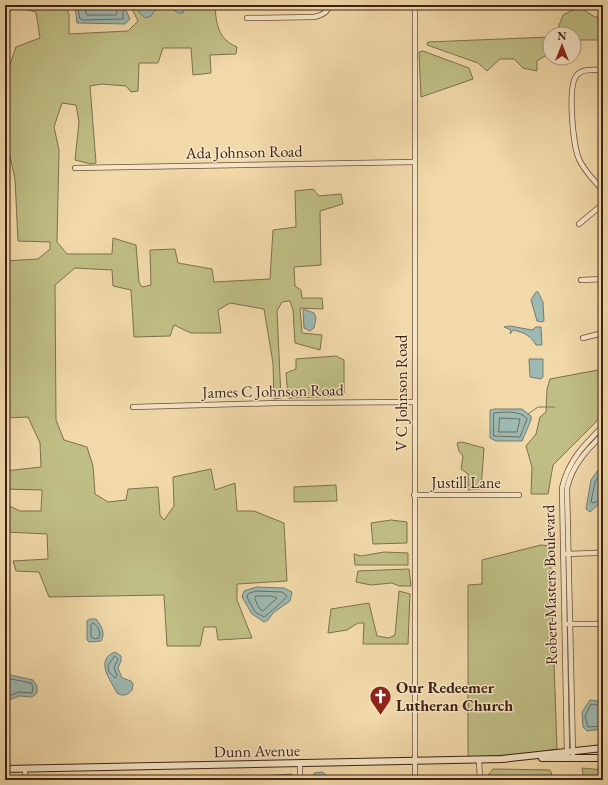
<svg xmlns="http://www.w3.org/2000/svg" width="608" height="785" viewBox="0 0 608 785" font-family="'EB Garamond',serif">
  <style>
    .green { fill: #bfbe85; stroke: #7f704d }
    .water { fill: #9db9b1; stroke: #777c73 }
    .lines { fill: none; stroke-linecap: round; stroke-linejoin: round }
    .shore { stroke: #6e6d63; stroke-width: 1 }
    .stream { stroke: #777c73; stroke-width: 1 }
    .street-casing { stroke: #6c4f3a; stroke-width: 6 }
    .secondary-casing { stroke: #3f2115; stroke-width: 8 }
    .street { stroke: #f6e6c7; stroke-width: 4.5 }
    .secondary { stroke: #f6e6c7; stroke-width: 6 }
    .labels { text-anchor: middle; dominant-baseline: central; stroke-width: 3; stroke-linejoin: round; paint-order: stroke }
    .street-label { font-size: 16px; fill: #3f2115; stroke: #f6e6c7 }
    .poi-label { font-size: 16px; font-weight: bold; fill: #3f2115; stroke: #f6e6c7; text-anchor: start }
  </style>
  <rect width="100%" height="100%" fill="#f1d9a9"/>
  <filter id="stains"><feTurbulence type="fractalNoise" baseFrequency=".005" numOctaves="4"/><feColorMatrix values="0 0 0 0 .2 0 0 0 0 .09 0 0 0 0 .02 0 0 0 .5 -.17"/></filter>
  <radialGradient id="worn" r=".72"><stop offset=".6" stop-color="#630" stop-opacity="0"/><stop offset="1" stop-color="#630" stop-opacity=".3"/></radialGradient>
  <g class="green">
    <path d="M17,5H65L69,14V34L128,31L138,21L133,11V5H215C216,24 218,39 237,47L236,54L210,55L211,73L193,75L191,48H163L158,63H139L138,91L131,92L126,86L102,84L90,86L96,163L91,164L75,160L79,122L76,105L62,103L54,127L59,150L57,242L67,254H112L113,238L136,245L139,282L142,287L151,285L150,250L175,249L178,263L212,269L214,282L270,279L273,230L296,227L295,191L313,189L319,196L341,194L343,204L320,211L321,265L294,267L295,286L301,290L302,298H322L323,309L300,308L302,333L322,335L320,350L295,343L293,310L290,301L282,302L277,311L281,398L274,399L273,363L264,309L230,303L218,310L221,333H191L174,325L170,336L134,337L131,290L113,286L112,270L75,268L55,285L56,420L64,440L87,447L93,466L95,494L108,502L126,500L128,489L158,487L160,515L164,520L174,506L173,477L211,469L215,490L235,483L237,511H254L284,523L287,581L237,584V600L252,638L218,640L216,627H204L200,646H167L164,595L49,597L39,572L16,571L13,561L48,559L47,534L5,532V504L20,511H41L42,490L5,489V471L41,467L40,443L28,417L5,418V261L38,259L50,249V242L18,241L15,179L8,148L5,147V79L16,47L40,38L36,12L17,7Z"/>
    <polygon points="579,7 595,17 603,17 603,40 574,40 574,34 553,34 558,28 563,15"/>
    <polygon points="550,37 550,53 537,61 537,71 523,68 514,59 500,59 487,71 478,63 427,45 428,42"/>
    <polygon points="423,51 469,68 473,79 421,97 419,52"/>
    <polygon points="336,356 344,360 344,396 288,398 286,373 296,369 296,359"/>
    <polygon points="603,369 603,412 595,423 553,465 548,494 531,494 532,467 526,446 536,434 540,417 546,412 547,389 550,379"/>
    <polygon points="462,442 484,448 481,489 468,490 468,474 461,469 463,456 459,451 457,443"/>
    <polygon points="336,485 337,501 294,502 294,487"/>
    <polygon points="391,520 407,522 407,543 373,544 371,523"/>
    <polygon points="541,545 550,546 557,749 528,754 468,757 468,585 482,584 482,560"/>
    <polygon points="384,552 408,553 408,565 355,565 354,554 361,556"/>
    <polygon points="409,569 411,586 399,586 392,583 371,585 356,582 358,571"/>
    <polygon points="399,591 410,594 408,644 363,644 364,623 358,623 347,630 328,633 331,609 369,603 377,636 389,638 395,635"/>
    <polygon points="582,768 603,770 603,780 584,780"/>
    <polygon points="493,769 550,770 554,780 484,780"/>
    <polygon points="292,774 292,780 258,780 261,776"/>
  </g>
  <g class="water">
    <polygon points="73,5 127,5 126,10 130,19 125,24 77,23 76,13"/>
    <polygon points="138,5 154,5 155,10 151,16 145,18 139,12"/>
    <polygon points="175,5 185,5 183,13 178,13 175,11"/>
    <polygon points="536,292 538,292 543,302 544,321 542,322 537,321 531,300"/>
    <polygon points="303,309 314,313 316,318 314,328 310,331 304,328"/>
    <path d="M510,326L532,330L536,327H541L542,345H536C530,335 525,333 513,330L510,334L511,330L504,327Z"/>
    <polygon points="529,359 543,359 543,377 541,379 530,377"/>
    <polygon points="495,409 522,409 531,416 531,420 522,441 496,441 490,438 490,410"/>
    <polygon points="603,463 603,500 590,512 586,509 591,480"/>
    <polygon points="256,587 284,588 292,592 290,601 273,613 268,620 264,622 252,614 242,597 244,591"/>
    <path d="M90,619H96C101,625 106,633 101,641L89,642L87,640V621Z"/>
    <path d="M115,652L121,656V661L118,668L122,678L131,681L133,684L132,690C128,695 123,697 117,693C111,681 94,660 115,652Z"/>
    <polygon points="10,675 33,680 37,686 37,693 32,697 19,696 12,699 5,698 5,677"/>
    <polygon points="590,700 603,702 603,729 587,731 583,727 582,712"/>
    <polygon points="322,772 325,774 325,780 314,780 314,773"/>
  </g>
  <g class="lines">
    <g class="shore">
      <polyline points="77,5 80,19 83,20 123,19 123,5"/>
      <polyline points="83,5 87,15 116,15 118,5"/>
      <path d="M494,413C504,412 521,410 527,419L520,437L494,436Z"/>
      <polygon points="500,418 520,419 517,432 499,432"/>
      <polyline points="603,470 595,482 591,502 594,503 603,498"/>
      <path d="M256,591L282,592L287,596C286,599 267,615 264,617L255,612L247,597L248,594Z"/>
      <polygon points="256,596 271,596 277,598 263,611 259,608 255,599"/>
      <path d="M93,623C98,625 101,632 99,638L95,639L91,637V625Z"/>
      <polygon points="115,656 118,659 114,667 117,676 115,678 109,672 108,666"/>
      <polyline points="5,680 11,679 31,683 33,687 32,693 19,692 11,695 5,694"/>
      <polyline points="603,706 591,704 585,716 588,727 603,726"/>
    </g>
    <polyline class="stream" points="528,414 538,407 555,407"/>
    <defs>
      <g id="street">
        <polyline points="415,5 415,780"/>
        <path d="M247,18L314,17C322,15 327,13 330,5"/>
        <path d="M603,70C595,70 583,68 577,75C567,85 573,146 579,159C584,171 595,181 603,191"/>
        <polyline points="75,168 414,162"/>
        <polyline points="579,224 603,204"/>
        <polyline points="581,280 603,279"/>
        <polyline points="583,338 603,333"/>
        <polyline points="133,407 277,403 414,402"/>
        <polyline points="414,495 519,495"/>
        <polyline points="565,554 596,553 603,551"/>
        <polyline points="567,624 603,624"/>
        <path d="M567,754L562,488C568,461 584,445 603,426"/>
        <path d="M573,754L567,488C572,465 587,450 603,434"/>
        <polyline points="479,760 480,780"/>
        <polyline points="300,764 300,780"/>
        <polyline points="25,769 25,780"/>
      </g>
      <g id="secondary">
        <polyline points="542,758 603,758"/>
        <polyline points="5,769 502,759 603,748"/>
      </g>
    </defs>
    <use href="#street" class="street-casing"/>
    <use href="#secondary" class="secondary-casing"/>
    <use href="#street" class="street"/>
    <use href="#secondary" class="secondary"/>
  </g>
  <defs>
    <symbol id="church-pin" viewBox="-11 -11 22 30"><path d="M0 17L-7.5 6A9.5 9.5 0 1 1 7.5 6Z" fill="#8f2418" stroke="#f6e6c7"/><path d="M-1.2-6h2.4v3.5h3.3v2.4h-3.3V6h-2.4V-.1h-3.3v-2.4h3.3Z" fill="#fff"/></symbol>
  </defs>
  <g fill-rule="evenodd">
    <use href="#church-pin" x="368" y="684" width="25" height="34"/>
  </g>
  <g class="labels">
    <g class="street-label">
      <text transform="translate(244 152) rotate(-1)">Ada Johnson Road</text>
      <text transform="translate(273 391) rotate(-1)">James C Johnson Road</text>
      <text transform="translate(401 393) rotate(-90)">V C Johnson Road</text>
      <text x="466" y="482">Justill Lane</text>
      <text transform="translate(550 585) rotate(-91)">Robert Masters Boulevard</text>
      <text transform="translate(257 751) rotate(-1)">Dunn Avenue</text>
    </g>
    <g class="poi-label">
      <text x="396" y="687">Our Redeemer<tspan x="396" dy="18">Lutheran Church</tspan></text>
    </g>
  </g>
  <rect width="608" height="785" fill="none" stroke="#f1d9a9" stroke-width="20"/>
  <rect x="6" y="6" width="596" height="773" fill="none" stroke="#3f2115" stroke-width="2"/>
  <rect x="10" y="10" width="588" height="765" fill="none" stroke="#3f2115"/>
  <g transform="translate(562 46)"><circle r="19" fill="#f6e6c7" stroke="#ad9780"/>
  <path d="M0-3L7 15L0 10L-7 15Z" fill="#8f2418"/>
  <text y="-6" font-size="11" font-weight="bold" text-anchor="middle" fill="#3f2115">N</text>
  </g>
  <rect width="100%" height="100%" filter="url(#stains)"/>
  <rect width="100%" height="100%" fill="url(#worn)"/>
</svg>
